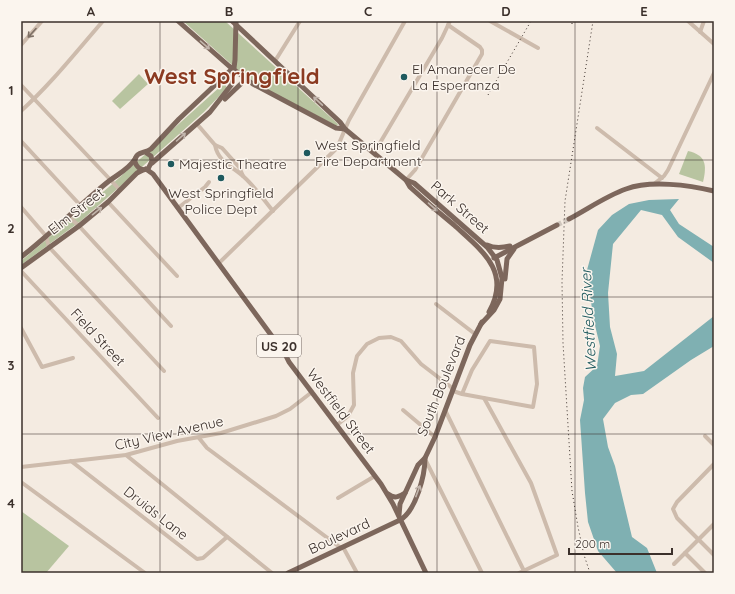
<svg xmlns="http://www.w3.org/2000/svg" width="735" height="594" viewBox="0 0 735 594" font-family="Quicksand,sans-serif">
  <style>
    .green { fill: #b8c4a0 }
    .water { fill: #7fb0b2 }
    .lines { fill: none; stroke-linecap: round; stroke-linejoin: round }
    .major-tunnel { stroke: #cfc6bd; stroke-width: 5; stroke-dasharray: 5 2.5; stroke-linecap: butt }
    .minor { stroke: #cdbbac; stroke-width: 4 }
    .major { stroke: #7d675c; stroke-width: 5 }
    .rail { stroke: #3b302b; stroke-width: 1; stroke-dasharray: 1 3; stroke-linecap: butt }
    .oneway { stroke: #7d6f65 }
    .oneway2 { stroke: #c2b5ac }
    .grid { fill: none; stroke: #3b302b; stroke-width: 1; stroke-opacity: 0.55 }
    .poi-dot { fill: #1f5a5e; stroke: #fbf5ee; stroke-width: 1.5 }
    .labels { text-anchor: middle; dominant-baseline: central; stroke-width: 3; stroke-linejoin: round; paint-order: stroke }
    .shield { fill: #fbf5ee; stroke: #756b66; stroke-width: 1 }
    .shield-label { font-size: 13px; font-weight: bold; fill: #3b302b }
    .poi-label { font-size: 14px; fill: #3b302b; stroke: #fbf5ee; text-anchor: start }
    .street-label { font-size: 14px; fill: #3b302b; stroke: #fbf5ee }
    .water-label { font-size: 15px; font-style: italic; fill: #1f5a5e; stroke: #fbf5ee }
    .town-label { font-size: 22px; font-weight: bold; fill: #8c3b22; stroke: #fbf5ee }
    .neatline { fill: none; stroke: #3b302b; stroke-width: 1.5 }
    .grid-label { font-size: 13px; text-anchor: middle; font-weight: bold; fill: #3b302b }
  </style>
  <rect width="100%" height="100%" fill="#f4ebe1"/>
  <g class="green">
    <polygon points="183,21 225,21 338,124 337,126 264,88 240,72"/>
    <polygon points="139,74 148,84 120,109 112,101"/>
    <polygon points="225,84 227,88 204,112 82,220 21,265 21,261 110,186 222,85"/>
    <path d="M688,151C706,155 707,165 703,182L679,174Z"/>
    <polygon points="21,511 69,546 46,573 21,573"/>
  </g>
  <polygon class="water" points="679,199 670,210 679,224 714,247 714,263 678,237 662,215 641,210 613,244 608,293 610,327 617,354 615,376 644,371 714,316 714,346 691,360 643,394 631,395 615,403 603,419 608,447 615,466 632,537 647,548 657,573 617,573 598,551 588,522 585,493 580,420 584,400 583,388 585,377 597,366 600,346 593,317 587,270 598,230 612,215 629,204 649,200"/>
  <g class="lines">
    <polyline class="major-tunnel" points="557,225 569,219"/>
    <g class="minor">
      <polyline points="490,21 538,48"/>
      <polyline points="688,21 714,44"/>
      <polyline points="700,32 704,21"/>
      <polyline points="21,45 42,21"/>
      <polyline points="275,61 300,21"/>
      <polyline points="21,85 120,190"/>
      <path d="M21,111C51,84 76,52 103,21"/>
      <polyline points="197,124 215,145 222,148 239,167 243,176"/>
      <polyline points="597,128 662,178"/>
      <polyline points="21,141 81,206"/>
      <path d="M215,145C218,162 233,167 244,177C255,187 264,200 273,211"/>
      <polyline points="374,153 442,38 450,21"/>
      <polyline points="406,180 415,170 482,54 482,50 480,47 448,25"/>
      <polyline points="654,184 664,176 668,170 714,73"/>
      <polyline points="108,202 177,276"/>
      <polyline points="21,207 46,236 49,247 164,371"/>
      <polyline points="178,208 205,187 209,182"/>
      <polyline points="69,217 79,226 171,326"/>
      <polyline points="219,263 337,148 349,120 405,21"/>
      <polyline points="21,271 158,418"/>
      <polyline points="436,304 475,334"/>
      <polyline points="21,328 42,367 73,358"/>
      <polyline points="484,398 531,483 557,555 519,573"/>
      <polyline points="403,410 435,437"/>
      <polyline points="445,410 525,573"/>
      <polyline points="337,425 348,416 354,405 353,373 357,356 367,344 379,338 391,337 401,341 421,364 451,387 453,391 462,394 533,407 537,384 534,347 490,341 472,370 462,394"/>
      <polyline points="705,436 714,445"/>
      <polyline points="199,438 207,448 341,548"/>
      <polyline points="126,455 272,573"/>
      <polyline points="425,459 482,573"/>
      <polyline points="71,461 197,559 203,558 227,537"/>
      <polyline points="714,464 677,502 673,509 677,518 714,555"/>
      <polyline points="21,467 126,455 177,441 221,433 276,416 290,409 312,392"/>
      <polyline points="21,482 145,573"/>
      <polyline points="338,498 375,476"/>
      <polyline points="343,547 357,573"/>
      <polyline points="685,553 705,573"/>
      <polyline points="674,564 714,524"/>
    </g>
    <g class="major">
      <polyline points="178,21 229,66 253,84 336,128 345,129 406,180 414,183 487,247 497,260 502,278 500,299 494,310 481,324"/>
      <polyline points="232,21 340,122 345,129"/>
      <polyline points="225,99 246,79"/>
      <path d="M145,152L151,156L152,161L148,169C142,171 137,168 135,162C135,151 144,154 151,149L179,119L233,68"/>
      <polyline points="152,163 210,112 232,84 235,60 236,21"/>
      <polyline points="146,169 153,174 285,354 289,362 381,484 393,504 426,573"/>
      <path d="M406,180L410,187C424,200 439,213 454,225C481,250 512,271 489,312"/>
      <path d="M569,219C588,209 606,196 626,189C650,180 689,185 714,191"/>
      <path d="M487,245C495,249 502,248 510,246"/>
      <path d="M21,257C52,233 79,205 109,181C118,174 129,169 135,159"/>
      <polyline points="494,258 557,225"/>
      <polyline points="21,268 79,226 108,202 137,173 143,170"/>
      <polyline points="505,279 507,259 514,249"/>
      <path d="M388,494C394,499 399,497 405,493"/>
      <polyline points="399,515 400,504 418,465 425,458 435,437 470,345 482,322"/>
      <path d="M288,573L400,520C416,511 425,475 425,458"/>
    </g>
    <g class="rail">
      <polyline points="572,24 572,21"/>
      <polyline points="488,95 531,21"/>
      <polyline points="590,573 584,555 578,527 572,491 563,343 562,282 565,201 593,21"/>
    </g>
  </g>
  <defs><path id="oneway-shaft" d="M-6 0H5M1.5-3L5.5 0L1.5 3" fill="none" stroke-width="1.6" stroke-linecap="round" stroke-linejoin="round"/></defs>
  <use class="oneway" href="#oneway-shaft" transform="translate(32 33) rotate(132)"/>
  <g class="oneway2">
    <use href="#oneway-shaft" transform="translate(205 45) rotate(41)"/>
    <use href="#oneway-shaft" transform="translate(318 101) rotate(-137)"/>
    <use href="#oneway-shaft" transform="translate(181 137) rotate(-42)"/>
    <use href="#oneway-shaft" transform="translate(433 207) rotate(41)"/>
    <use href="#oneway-shaft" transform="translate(97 211) rotate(-39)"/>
    <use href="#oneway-shaft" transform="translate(418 491) rotate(-69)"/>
  </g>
  <path class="grid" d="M160,21V573M298,21V573M437,21V573M575,21V573M21,160H714M21,297H714M21,434H714"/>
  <g class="poi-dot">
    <circle cx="404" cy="77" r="4"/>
    <circle cx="307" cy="153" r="4"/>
    <circle cx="171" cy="164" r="4"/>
    <circle cx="221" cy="178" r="4"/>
  </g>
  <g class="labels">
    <rect class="shield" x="257" y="335" width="44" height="22" rx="3"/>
    <g class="shield-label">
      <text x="279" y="346">US 20</text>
    </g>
    <g class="poi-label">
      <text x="412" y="69">El Amanecer De<tspan x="412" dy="16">La Esperanza</tspan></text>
      <text x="315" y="145">West Springfield<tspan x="315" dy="16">Fire Department</tspan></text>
      <text x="179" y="164">Majestic Theatre</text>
      <text x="221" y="193" text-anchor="middle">West Springfield<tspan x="221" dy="16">Police Dept</tspan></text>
    </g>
    <g class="street-label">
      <text transform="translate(460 207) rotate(41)">Park Street</text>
      <text transform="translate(76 211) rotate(-38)">Elm Street</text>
      <text transform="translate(98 337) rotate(47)">Field Street</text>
      <text transform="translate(441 386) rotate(-68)">South Boulevard</text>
      <text transform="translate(341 411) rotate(53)">Westfield Street</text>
      <text transform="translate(169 433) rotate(-13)">City View Avenue</text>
      <text transform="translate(156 513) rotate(38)">Druids Lane</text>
      <text transform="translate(339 536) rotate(-25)">Boulevard</text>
    </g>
    <g class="water-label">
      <text transform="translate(588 320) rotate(-93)">Westfield River</text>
    </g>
    <g class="town-label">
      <text x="232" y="76">West Springfield</text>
    </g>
  </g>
  <rect width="735" height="594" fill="none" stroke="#fbf5ee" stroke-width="44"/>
  <path d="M569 548v6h103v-6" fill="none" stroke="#3b302b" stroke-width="2"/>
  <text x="575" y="548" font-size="12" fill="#3b302b" stroke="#fbf5ee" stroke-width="3" paint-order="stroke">200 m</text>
  <rect x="22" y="22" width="691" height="550" class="neatline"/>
  <g class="grid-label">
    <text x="91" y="16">A</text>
    <text x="229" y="16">B</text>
    <text x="368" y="16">C</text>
    <text x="506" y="16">D</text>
    <text x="644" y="16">E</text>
    <text x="11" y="95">1</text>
    <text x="11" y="233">2</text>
    <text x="11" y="370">3</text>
    <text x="11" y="508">4</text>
  </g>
</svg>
